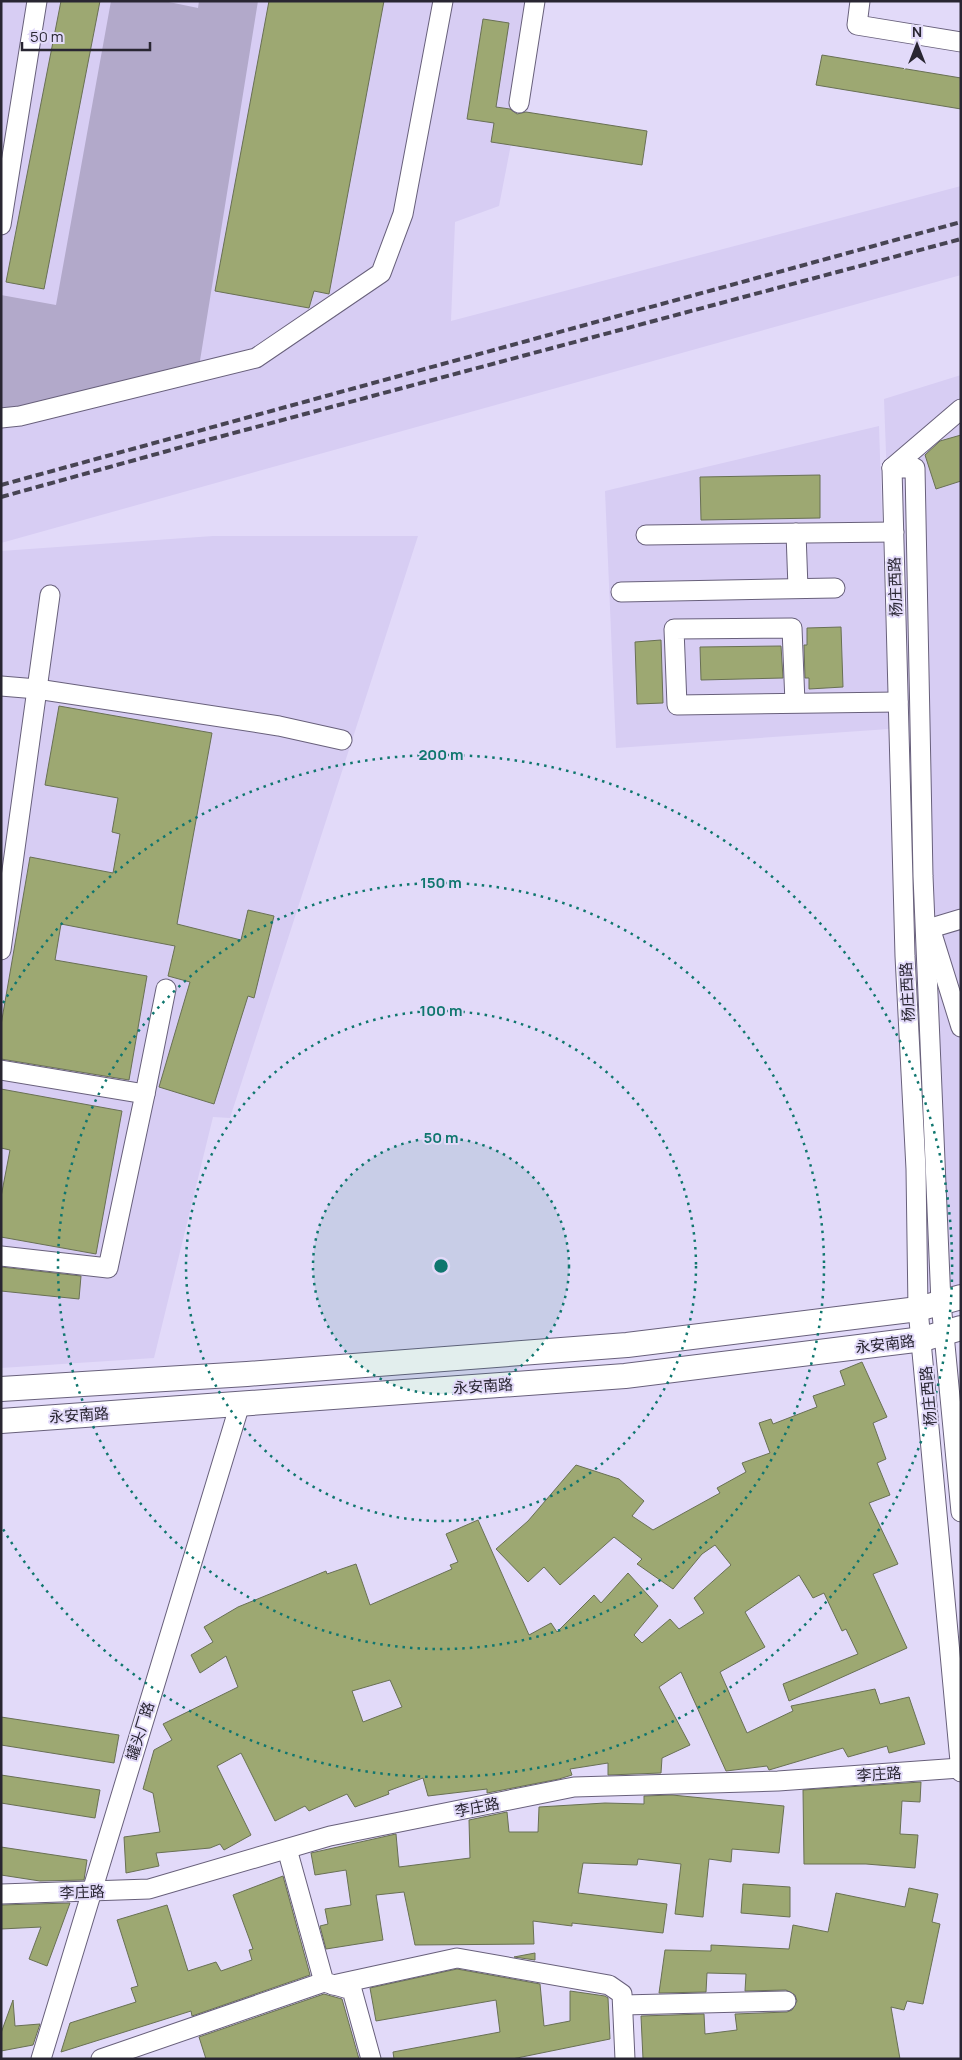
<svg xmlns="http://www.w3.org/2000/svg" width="962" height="2060" viewBox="0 0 962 2060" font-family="Manrope,'Noto Sans SC',sans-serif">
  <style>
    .built { fill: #d7cdf3 }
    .green { fill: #b2a9ca }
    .building { fill: #9da872; stroke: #697054; fill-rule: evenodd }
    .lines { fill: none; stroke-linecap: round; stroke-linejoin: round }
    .minor-casing { stroke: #68607b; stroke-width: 21 }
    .major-casing { stroke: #68607b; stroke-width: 26 }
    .minor { stroke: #fff; stroke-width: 19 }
    .major { stroke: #fff; stroke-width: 24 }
    .rail { stroke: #474453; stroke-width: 4; stroke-dasharray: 8 4; stroke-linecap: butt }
    .ring { fill: none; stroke: #0f766e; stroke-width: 2.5; stroke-dasharray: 2.5 5 }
    .labels { text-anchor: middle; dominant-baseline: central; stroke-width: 4; stroke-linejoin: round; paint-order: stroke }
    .street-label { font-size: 15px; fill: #292632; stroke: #e2daf9 }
    .centre { fill: #0f766e; stroke: #e2daf9; stroke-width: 2.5 }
    .ring-label { font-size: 15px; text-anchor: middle; font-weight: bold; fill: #0f766e; stroke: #e2daf9; stroke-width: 4; stroke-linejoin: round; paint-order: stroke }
  </style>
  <rect width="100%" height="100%" fill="#e2daf9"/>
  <g class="built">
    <polygon points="1,1 535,1 519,103 499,206 455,222 451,321 961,186 961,275 1,543"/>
    <polygon points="961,375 961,1297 918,1309 884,399"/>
    <polygon points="879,426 889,729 616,748 605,491"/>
    <polygon points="213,536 418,536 230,1118 213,1117 154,1358 1,1368 1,551"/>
  </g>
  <polygon class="green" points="111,1 164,1 198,8 199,1 258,1 198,373 1,418 1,295 56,305"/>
  <g class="building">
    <polygon points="61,1 100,1 44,289 6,282"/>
    <polygon points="269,1 384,1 329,294 314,291 309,308 215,291"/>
    <polygon points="483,19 509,23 496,107 510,109 517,114 526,112 647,131 642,165 491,142 494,123 467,119"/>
    <polygon points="822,55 961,78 961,109 816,85"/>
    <polygon points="961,435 961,481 936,489 925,455 940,441"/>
    <polygon points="820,475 820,518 701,520 700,477"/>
    <polygon points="841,627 843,687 809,689 809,678 805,678 804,645 807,645 807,628"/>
    <polygon points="661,640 663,703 637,704 635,642"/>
    <polygon points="781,646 783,678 701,680 700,647"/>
    <polygon points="59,706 212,733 177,924 241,940 248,910 274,916 254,998 248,996 214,1104 159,1087 190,982 168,976 175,946 61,924 55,960 147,976 129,1080 1,1059 1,1025 30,857 113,873 120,834 112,832 118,798 45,785"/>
    <polygon points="1,1089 122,1111 96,1254 1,1237 1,1197 10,1150 1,1148"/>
    <polygon points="1,1267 81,1276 79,1299 1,1291"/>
    <path d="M862,1362L887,1417L873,1423L886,1459L877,1463L890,1495L869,1503L898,1564L873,1574L907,1648L789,1701L783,1684L858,1654L846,1629L842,1631L824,1593L813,1598L799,1575L745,1612L765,1647L720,1672L747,1733L793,1711L791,1706L875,1689L880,1704L909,1697L925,1744L889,1753L887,1746L848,1757L843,1748L769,1770L767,1766L726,1771L681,1672L659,1687L690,1745L662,1758L661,1773L608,1775V1763L570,1769L572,1775L559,1779L487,1793V1789L428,1796L423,1778L388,1791L389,1794L355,1807L347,1794L309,1811L305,1806L275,1821L241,1753L217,1766L251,1835L224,1850L220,1844L210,1848L156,1853L159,1866L126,1873L124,1837L160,1832L153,1793L143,1789L154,1750L172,1740L163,1724L238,1687L226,1656L200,1673L191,1655L213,1642L204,1627L238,1607L326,1571L327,1574L356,1564L370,1605L452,1569L450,1565L458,1562L446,1534L478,1520L529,1635L551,1623L557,1632L594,1595L601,1603L628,1573L658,1606L634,1635L642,1643L670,1619L679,1629L704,1613L694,1598L731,1565L715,1545L702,1554L673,1589L637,1564L642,1559L614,1537L560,1585L544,1567L528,1582L496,1549L528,1521L576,1465L619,1479L644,1501L632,1516L653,1530L720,1493L717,1488L746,1472L742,1463L770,1453L759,1423L771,1419L773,1424L817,1407L813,1396L845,1385L840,1371ZM390,1680L402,1707L363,1722L352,1691Z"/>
    <polygon points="1,1717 119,1735 114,1763 1,1745"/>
    <polygon points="1,1775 100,1790 95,1818 1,1803"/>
    <polygon points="921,1782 920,1802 902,1801 900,1834 918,1835 915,1868 866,1864 804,1864 803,1790"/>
    <polygon points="672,1795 784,1806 779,1853 732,1849 731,1862 709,1859 703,1917 675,1914 681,1864 638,1859 637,1865 583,1863 578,1893 667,1904 663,1933 572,1923 572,1926 533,1921 534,1944 415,1945 404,1892 376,1895 383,1940 326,1949 320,1926 328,1924 325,1909 351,1905 346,1870 315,1875 311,1853 396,1834 399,1867 470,1858 469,1820 507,1812 509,1832 538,1832 539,1807 605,1803 644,1804 644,1796"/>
    <polygon points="1,1847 87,1860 84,1880 40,1881 1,1875"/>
    <polygon points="283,1876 310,1975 192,2016 191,2011 61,2052 70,2023 136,2002 131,1988 138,1986 117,1920 167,1905 188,1971 216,1962 221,1971 252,1960 249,1950 253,1949 233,1895"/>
    <polygon points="743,1884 790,1887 790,1917 741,1913"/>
    <polygon points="909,1888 938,1894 932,1922 940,1924 923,2004 907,2001 904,2010 891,2007 900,2059 643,2059 641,2016 704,2014 705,2034 737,2030 735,2014 787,2012 792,2010 797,2001 795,1995 786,1990 745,1991 746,1974 707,1973 706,1992 659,1993 665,1950 711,1951 711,1945 789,1949 793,1925 828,1932 836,1893 905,1907"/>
    <polygon points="70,1903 47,1966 29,1959 41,1927 1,1929 1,1905"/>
    <polygon points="535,1953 535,1960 514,1957"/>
    <polygon points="457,1969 540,1984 544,2026 570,2021 570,1991 605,1996 608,1998 610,2039 512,2059 394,2059 393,2052 500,2032 496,2000 376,2021 370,1988"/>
    <polygon points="324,1994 342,1999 359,2059 206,2059 199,2037"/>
    <polygon points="13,2000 15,2026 40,2024 33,2045 1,2051 1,2033"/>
  </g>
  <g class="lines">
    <defs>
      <g id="minor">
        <polyline points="860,1 857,25 961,42"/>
        <polyline points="519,103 535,1"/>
        <polyline points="1,225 37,1"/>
        <polyline points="1,418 20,416 256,358 381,273 403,214 443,1"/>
        <polyline points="892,468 905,956 916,1169 918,1309 961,1772"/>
        <polyline points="892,468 915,468 923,876 941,1303 961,1512"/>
        <polyline points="892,468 961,409"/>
        <polyline points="796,533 798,588"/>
        <polyline points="646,535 894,532"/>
        <polyline points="621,592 835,588"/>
        <polyline points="1,686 37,689 279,726 342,740"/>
        <polyline points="795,703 792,628 674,629 677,705 898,702"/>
        <polyline points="931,928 961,919"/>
        <polyline points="932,934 961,1027"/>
        <polyline points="1,950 50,595"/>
        <polyline points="1,1070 145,1094 166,989"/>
        <polyline points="1,1256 108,1268 145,1094"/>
        <polyline points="287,1849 324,1982 352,1990 371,2059"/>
        <polyline points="1,1894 149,1889 330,1836 574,1787 778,1781 960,1768"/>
        <polyline points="333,1985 457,1958 609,1985 622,1994 625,2059"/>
        <polyline points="623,2005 786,2001"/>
        <polyline points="41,2059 240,1404"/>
        <polyline points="101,2059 324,1982"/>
      </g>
      <g id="major">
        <polyline points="1,1389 247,1374 627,1345 918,1309 961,1297"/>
        <polyline points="1,1421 625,1376 923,1339 961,1328"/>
      </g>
    </defs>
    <use href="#minor" class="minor-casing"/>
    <use href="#major" class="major-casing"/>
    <use href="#minor" class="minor"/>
    <use href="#major" class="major"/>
    <g class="rail">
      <polyline points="1,485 961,222"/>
      <polyline points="1,497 200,442 961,239"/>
    </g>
  </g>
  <circle cx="441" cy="1266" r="128" fill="#0f766e" fill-opacity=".12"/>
  <g class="ring">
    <circle cx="441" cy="1266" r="128"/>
    <circle cx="441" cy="1266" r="255"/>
    <circle cx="441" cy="1266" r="383"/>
    <path d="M3 1003A511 511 0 1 1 3 1529"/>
  </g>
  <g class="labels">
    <g class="street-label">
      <text transform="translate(895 587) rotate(-92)">杨庄西路</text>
      <text transform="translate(907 992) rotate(-93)">杨庄西路</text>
      <text transform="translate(885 1344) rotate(-7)">永安南路</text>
      <text transform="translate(483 1386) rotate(-4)">永安南路</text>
      <text transform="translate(928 1396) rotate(-95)">杨庄西路</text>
      <text transform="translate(79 1415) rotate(-4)">永安南路</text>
      <text transform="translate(140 1731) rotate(-73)">罐头厂路</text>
      <text transform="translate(879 1774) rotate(-4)">李庄路</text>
      <text transform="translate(477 1807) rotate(-11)">李庄路</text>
      <text transform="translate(82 1892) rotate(-2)">李庄路</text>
    </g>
  </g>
  <circle cx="441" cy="1266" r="8" class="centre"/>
  <g class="ring-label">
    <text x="441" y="760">200 m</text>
    <text x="441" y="888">150 m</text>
    <text x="441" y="1016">100 m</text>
    <text x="441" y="1143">50 m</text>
  </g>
  <rect width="962" height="2060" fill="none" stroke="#292632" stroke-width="5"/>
  <g transform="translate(917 45)" stroke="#e2daf9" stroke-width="4" paint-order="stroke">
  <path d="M0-4L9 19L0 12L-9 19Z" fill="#292632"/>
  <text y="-8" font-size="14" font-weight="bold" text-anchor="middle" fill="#292632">N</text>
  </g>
  <path d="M22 42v8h128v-8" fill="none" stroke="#292632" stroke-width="2.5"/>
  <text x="30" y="42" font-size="15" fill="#292632" stroke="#e2daf9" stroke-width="4" paint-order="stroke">50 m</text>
</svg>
